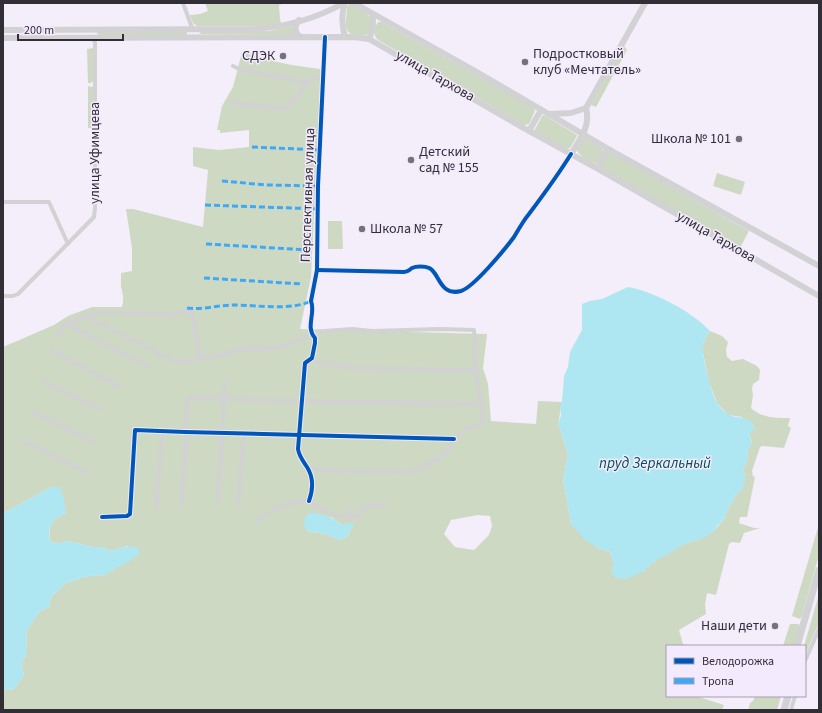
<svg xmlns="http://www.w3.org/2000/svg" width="822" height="713" viewBox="0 0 822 713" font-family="'Source Sans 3',sans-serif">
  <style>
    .green { fill: #ced9c3; fill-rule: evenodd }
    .water { fill: #aee7f1 }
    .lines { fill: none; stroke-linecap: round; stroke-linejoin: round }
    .street { stroke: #d2d1d4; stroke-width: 4 }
    .secondary { stroke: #d2d1d4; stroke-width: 6 }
    .primary { stroke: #d2d1d4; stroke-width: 7 }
    .quiet { stroke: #3fa9f5; stroke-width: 3; stroke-dasharray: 6 3; stroke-linecap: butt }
    .cycleway-casing { stroke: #f3eafd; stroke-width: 6 }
    .cycleway { stroke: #0057b8; stroke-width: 4 }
    .poi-dot { fill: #75717a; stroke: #f3eafd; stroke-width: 1.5 }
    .labels { text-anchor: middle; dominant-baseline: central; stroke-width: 3; stroke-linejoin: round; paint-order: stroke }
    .poi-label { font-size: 14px; fill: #312e35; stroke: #f3eafd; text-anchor: start }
    .street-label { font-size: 14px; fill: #312e35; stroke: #f3eafd }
    .water-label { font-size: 15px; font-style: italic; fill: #005057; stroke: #f3eafd }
  </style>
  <rect width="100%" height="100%" fill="#f3eef9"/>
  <g class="green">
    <polygon points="205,3 306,3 283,4 279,5 280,19 281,23 265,26 197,26 193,23 190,15 200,14 208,11"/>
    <path d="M349,4C364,5 379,21 367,35C341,37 346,28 347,7Z"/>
    <path d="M378,22H382L532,106L535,111L529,124L524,125L378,40C373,36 374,27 378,22Z"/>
    <polygon points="292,26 293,27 294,35 199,34 201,32 269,31"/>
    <polygon points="97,32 187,32 187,35 98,35"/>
    <polygon points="624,46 627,50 596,107 591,105"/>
    <polygon points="93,48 94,80 91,83 88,83 87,49"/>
    <path d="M242,52C269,61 293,66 321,69L311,277L300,329L487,334L483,368L488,384L491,421L536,424L538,401L562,402C559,409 561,415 558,423L568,454L563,479L571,524L598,548L610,552L614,564L642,572C655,560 671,549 687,543C695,540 703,538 711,533C716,530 719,524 724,520L725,515L737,493L745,476L743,470L747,460L748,450L752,442L742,417L728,415L717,403L709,382L702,348L706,337L710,331L722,336L728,342L726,350L727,357L732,361L743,359L757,366L760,370L759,380L753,384L752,389L753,395L751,408C762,418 776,418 790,418L788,426L791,428L784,448L763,446L760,447L752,471L753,476L755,477L747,517H740L739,523L754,528H760L744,533L740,543L732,542L729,544L716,595L707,593L705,605L706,614L679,630L683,644L694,646H667V696H696L724,705L722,710H3V691L7,689L12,690L16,687L24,675L21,662L26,656L27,630L39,612L49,607L51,597L66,583L88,576L105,575L116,567L128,546L110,551L103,547H92L68,541L58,544L50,541C48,525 51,520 66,513L51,487L4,513L3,515V347L54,325L68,316L92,307H122C124,299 123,294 121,287C121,283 121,278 121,273L132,271V248L126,209H133L203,227L208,170L193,166V147L219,150L249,147V130L220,133V130H217L222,106L233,87ZM478,515L490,516L492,526L489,535L474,550L455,547L444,534L451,520ZM331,517L342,525L351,528L348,536L339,540L326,534L307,531Z"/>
    <polygon points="88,86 93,87 93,128 88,128"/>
    <polygon points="544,115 577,135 577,136 570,148 566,149 534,131 542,116"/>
    <path d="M584,138L603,149L599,165C591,162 579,157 576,149Z"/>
    <polygon points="611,153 749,231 741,246 739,247 603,169 602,163 606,154"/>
    <polygon points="717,173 745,182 741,195 713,186"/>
    <polygon points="328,221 342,221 343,249 328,249"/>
    <polygon points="819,524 819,555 802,616 800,619 792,616"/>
    <polygon points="819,594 819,623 805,655 804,646"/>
    <polygon points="790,624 798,624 800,626 794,646 783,646"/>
    <polygon points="755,696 781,696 777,710 748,710 750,703 753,701"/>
  </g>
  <g class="water">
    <path d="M628,287C653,291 693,312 710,331C707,335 703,342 703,348C702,357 712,395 717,403C719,406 724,412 728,414C736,420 748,414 755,427L749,435L752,442L748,450L747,460L743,470L746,479L741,491L737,493L725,515L724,520L718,525L713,532L705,537L687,543L655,561L642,572L626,579L615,578L611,570L614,564L610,552L598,548L585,540L571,524L563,479L568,454L558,423L561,416L560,407L562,402L564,376L568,367L570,352L582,330V304L590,301L602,299Z"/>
    <path d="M51,487H60L64,499L66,513C52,520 47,525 50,541L58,544L68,541L92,547H103L110,551L122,547H137L140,553L131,560L105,575L88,576L66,583L51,597L49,607L39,612L27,630L26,656L21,662L24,675L16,687L12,690L7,689L3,691V702V515L4,513Z"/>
    <path d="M308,513C323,513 330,516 342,525L349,523L354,524L353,527L351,528L348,536L339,540L326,534L307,531L303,522Z"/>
  </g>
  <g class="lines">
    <g class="street">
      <polyline points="183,3 191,25 194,30"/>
      <polyline points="233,66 241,70 305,82 323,75"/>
      <polyline points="229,102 284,109 300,94 308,80"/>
      <polyline points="3,202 49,202 68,244"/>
      <path d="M317,270L404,272C408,272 408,271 412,268C416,266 425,266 429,268C439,271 439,297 461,291C474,287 505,249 514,237C519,229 523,221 529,214C544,194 558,175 571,154"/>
      <polyline points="3,296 13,296 18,294 94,217 95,208 95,42 92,38"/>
      <polyline points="85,316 174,361 194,361 199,358 214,357 239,350 274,348 294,343 311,334"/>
      <polyline points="67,324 149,367"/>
      <polyline points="311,332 352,329 372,331 439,329 474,330 476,370"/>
      <polyline points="57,335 65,325 94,313 123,313 170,315 192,311 200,358"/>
      <polyline points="52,350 120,387"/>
      <polyline points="44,382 100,409"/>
      <polyline points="34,412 96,443"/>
      <polyline points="185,432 188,398 301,401 482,404"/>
      <polyline points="23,441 88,473"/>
      <polyline points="308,469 342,471 410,472 415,471 444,455 450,447 454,439 466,429 483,423 483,418 476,370 355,368 316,362 312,358"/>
      <path d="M309,501C313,490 314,478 307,467C303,461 299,456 298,449L305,363L312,358L315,343V338C305,327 316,313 311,301L317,270L318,186L325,37"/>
      <polyline points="218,503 225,381"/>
      <polyline points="181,504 187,432"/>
      <polyline points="238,505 244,434"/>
      <polyline points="156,507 162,431"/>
      <polyline points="102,517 127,516 130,514 135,430 185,432 454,439"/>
      <polyline points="349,518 350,510"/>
      <path d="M257,522C261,519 266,514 270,512C280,505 297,501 309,501C323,510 341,521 359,516L363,507L386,505"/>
      <polyline points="805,661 819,629"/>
      <polyline points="791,710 795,696"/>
    </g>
    <g class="secondary">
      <polyline points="354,3 475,71 610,150 819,266"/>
      <path d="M299,20C294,26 294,33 301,37"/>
      <path d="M3,30L254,29C285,27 317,18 344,3"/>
      <path d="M345,37C342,27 341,13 345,3"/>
      <polyline points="3,38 354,37 369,39 529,131 602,171 819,296"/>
      <path d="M369,39C373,31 374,22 372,14"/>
      <polyline points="549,114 571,113 586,108 645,3"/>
      <polyline points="529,131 541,110"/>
      <path d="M571,154C580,139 591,126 586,108"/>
      <path d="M602,171C599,163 601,152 610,150"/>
    </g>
    <g class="primary">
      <polyline points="797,646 819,570"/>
      <polyline points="784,710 788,696"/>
    </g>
    <g class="quiet">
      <polyline points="252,147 321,150"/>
      <polyline points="222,181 267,185 318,186"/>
      <polyline points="205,205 319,209"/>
      <polyline points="206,244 310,250"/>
      <polyline points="204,278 302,284"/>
      <path d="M187,308C203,310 219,305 234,305C257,305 291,311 311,301"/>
    </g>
    <defs>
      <g id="cycleway">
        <path d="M317,270L404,272C408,272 408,271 412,268C416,266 425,266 429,268C439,271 439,297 461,291C474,287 505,249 514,237C519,229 523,221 529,214C544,194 558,175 571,154"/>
        <path d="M309,501C313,490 314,478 307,467C303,461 299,456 298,449L305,363L312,358L315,343V338C305,327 316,313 311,301L317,270L318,186L325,37"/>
        <polyline points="102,517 127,516 130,514 135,430 185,432 454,439"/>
      </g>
    </defs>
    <use href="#cycleway" class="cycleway-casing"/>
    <use href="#cycleway" class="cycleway"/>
  </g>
  <g class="poi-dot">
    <circle cx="283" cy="56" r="4"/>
    <circle cx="525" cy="62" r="4"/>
    <circle cx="739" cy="139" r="4"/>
    <circle cx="411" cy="160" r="4"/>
    <circle cx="362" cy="229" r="4"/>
    <circle cx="775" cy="626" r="4"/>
  </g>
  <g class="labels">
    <g class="poi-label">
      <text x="533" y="54">Подростковый<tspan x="533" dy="16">клуб «Мечтатель»</tspan></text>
      <text x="275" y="56" text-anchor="end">СДЭК</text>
      <text x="731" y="139" text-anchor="end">Школа № 101</text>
      <text x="419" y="152">Детский<tspan x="419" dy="16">сад № 155</tspan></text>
      <text x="370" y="229">Школа № 57</text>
      <text x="767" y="626" text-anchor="end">Наши дети</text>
    </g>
    <g class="street-label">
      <text transform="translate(435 76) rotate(30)">улица Тархова</text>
      <text transform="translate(95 153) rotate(-90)">улица Уфимцева</text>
      <text transform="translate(308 195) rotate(-88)">Перспективная улица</text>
      <text transform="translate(716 237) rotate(30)">улица Тархова</text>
    </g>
    <g class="water-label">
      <text x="655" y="463">пруд Зеркальный</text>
    </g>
  </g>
  <rect width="822" height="713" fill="none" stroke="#312e35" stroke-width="8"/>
  <rect x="666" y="645" width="140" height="52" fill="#f3eafd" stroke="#a59fad"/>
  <rect x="674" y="658" width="20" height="6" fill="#0057b8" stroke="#a59fad"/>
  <text x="702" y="665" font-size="12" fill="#312e35">Велодорожка</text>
  <rect x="674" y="678" width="20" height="6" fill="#3fa9f5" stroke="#a59fad"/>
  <text x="702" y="685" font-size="12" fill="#312e35">Тропа</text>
  <path d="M18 34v6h105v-6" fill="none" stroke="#312e35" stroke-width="2"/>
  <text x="24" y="34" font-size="12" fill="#312e35" stroke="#f3eafd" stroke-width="3" paint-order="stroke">200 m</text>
</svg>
